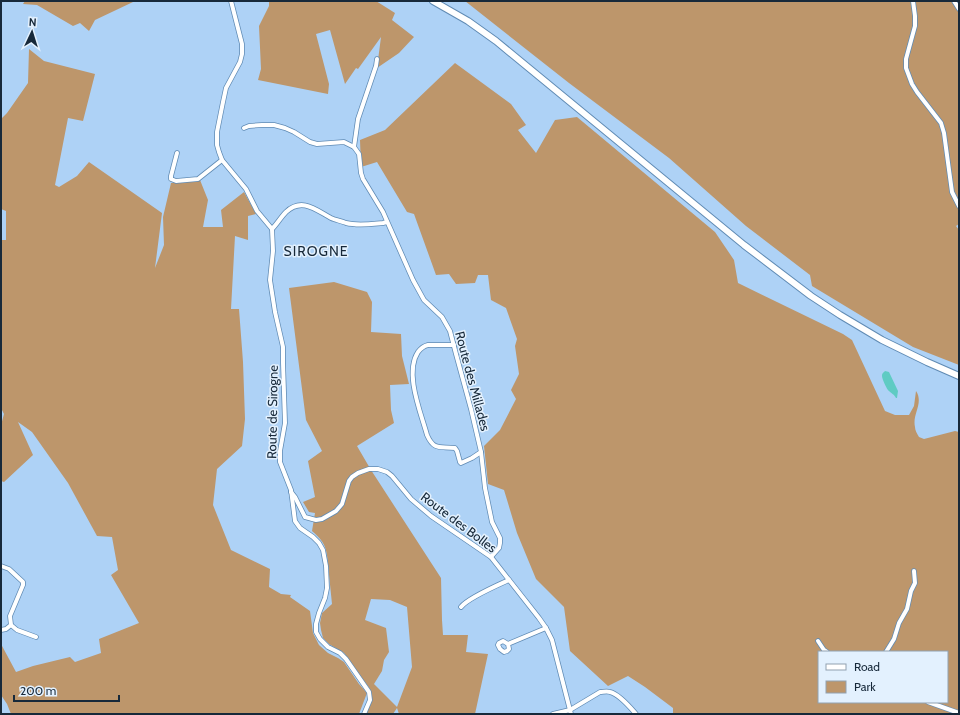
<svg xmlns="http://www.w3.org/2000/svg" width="960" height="715" viewBox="0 0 960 715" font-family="Cabin,sans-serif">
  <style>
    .green { fill: #bd966b; fill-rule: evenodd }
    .water { fill: #5fcbc3 }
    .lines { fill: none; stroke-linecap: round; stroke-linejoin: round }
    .minor-casing { stroke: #608bb4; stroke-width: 5.5 }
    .highway-casing { stroke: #608bb4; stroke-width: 8 }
    .minor { stroke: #fff; stroke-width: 4 }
    .highway { stroke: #fff; stroke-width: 6 }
    .labels { text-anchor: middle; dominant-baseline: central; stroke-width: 3; stroke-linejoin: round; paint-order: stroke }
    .street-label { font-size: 13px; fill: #17293a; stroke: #e3f1fe }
    .neighbourhood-label { font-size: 14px; letter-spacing: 1px; fill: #17293a; stroke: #e3f1fe }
  </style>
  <rect width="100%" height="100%" fill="#aed2f6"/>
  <g class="green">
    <polygon points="25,1 133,1 133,2 95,20 89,31 80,23 73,26 37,5 23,4"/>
    <polygon points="269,1 376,1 395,13 392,20 414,37 399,53 377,68 381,37 358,69 356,68 345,84 330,30 316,34 329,84 328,94 258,80 261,69 259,26 269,6"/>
    <polygon points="465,1 959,1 959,224 956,226 959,230 959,365 913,347 812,286 810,275 746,226 669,158 569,83"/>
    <polygon points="29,49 44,61 95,74 83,121 68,118 55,185 59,187 77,176 89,162 162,213 155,268 164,245 163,217 171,183 200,180 208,200 203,227 223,227 221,210 244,192 256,214 248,216 248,240 235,236 231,309 239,309 243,362 245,419 242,446 217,469 213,505 231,550 270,569 269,587 281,594 291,595 290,597 310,611 313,633 319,645 328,653 338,658 344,662 359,684 367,693 359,714 11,714 7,704 1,695 1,644 16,672 33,666 70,657 75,662 101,653 99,639 139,623 111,575 118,570 112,537 97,536 68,483 32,432 18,422 33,455 4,482 1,481 1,425 4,414 1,408 1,240 6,240 6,211 1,209 1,119 7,113 28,83"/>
    <path d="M455,63L511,104L526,125L518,130L536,153L555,120L577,117L715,232L734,260L738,283L843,334L852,340L885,411L895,415H909L914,406L916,391C924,403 912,414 915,427C915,430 917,434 919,437L924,439L955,431L959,432V714H673V708L645,687L628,676L608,686L570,651L564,607L536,579L517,533L504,490L488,484L484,446L500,430L516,399L511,390L519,374L515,346L517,339L506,308L491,300L488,275H478L475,283L456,284L449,274L436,275L414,214L407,212L377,162L361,167L360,140L385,130ZM819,652H947V702H819Z"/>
    <path d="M334,282L367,292L372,302L371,332L401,334L402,356L409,384L390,385L391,410L394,423L357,446L371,470L441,578L442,620L443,635H468L466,652L488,654L475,714H399L397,708L393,714H366C370,705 373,698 370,689L344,653L329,644L323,638L321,630L320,623L322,613L332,604L327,555C325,543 321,539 312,531L315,513L309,512L303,502L315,497L308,461L322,451L306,420L289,288ZM371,599L390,600L407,607L412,667L397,707L374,684L382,671L384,660L389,652L386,628L365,620Z"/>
  </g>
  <path class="water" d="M885,371L889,372L898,391L897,398H896C894,394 892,394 889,391C887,390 882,379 882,376C882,373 883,373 885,371Z"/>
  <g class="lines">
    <defs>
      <g id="minor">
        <polyline points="231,1 242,44 242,54 240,62 226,88 223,102 217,132 217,145 219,152 222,160 246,189 257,211 272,229 273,251 270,280 275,312 283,347 283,363 285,423 280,451 280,462 291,490 295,521 300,528 313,537 319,543 323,550 326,566 327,588 325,598 319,613 316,624 316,632 320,639 328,647 340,653 346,659 369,692 370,700 364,714"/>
        <polyline points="913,1 915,16 915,26 906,59 906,68 912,84 917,92 941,123 944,133 952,192 959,206"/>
        <polyline points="954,1 959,9"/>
        <polyline points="244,128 249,126 262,125 274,125 285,128 294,132 310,142 317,144 344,142 354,147 359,154 361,173 363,179 383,212 413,280 424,300 442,317 450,331 456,354 471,409 481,452 485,488 492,522 500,538 500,543 499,548 491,557"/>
        <polyline points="354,147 358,119 376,66 377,59"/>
        <polyline points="177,153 171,176 171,179 176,181 198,179 222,160"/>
        <path d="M272,229C277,224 281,217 286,212C302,197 316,210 331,218C335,220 341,221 346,223C358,226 371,224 383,223L387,222"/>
        <path d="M454,345H428C424,346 421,348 418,352C404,373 421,413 427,435C434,451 440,446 455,448L457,451L460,462L461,463L472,458L481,452"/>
        <polyline points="291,492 295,497 305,517 316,520 322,519 336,511 342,504 349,481 352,477 358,473 369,469 378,469 387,472 392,476 411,499 431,516 491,557 539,618 546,628 552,640 571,714"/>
        <polyline points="1,566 9,569 23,582 23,585 10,616 11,625 17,630 36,637"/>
        <path d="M461,607C468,598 498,585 509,580"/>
        <polyline points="1,630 6,629 11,625"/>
        <polyline points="818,641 824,650 827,652"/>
        <polyline points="508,644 509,649 507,651 504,652 500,649 498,645 499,643 503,641 508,644 546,628"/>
        <polyline points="886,652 894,639 899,623 907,609 911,591 915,583 914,571"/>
        <polyline points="928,702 959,713"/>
        <path d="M553,714L570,710L600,692C603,692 607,691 610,692C619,694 630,707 636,714"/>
      </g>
      <polyline id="highway" points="433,1 468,21 496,41 744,245 811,296 840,315 882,340 927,362 959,376"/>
    </defs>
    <use href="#minor" class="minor-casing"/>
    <use href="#highway" class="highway-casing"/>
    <use href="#minor" class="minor"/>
    <use href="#highway" class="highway"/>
  </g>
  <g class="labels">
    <g class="street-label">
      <text transform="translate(473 381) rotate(75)">Route des Millades</text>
      <text transform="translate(272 412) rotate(-89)">Route de Sirogne</text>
      <text transform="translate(459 522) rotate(37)">Route des Bolles</text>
    </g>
    <g class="neighbourhood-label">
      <text x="316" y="251">SIROGNE</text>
    </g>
  </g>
  <rect width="960" height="715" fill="none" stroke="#17293a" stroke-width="4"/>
  <rect x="818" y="651" width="130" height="52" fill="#e3f1fe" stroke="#91a1b0"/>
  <rect x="826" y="664" width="20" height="6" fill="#ffffff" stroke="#91a1b0"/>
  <text x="854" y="671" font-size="12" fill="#17293a">Road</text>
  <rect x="826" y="681" width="20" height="12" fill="#bd966b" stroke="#91a1b0"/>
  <text x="854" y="691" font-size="12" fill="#17293a">Park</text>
  <g transform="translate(32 32) rotate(4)" stroke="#e3f1fe" stroke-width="3" paint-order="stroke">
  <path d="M0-3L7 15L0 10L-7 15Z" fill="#17293a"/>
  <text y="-6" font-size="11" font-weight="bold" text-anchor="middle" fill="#17293a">N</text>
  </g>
  <path d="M14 695v6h105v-6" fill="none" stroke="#17293a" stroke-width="2"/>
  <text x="20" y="695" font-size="12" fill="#17293a" stroke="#e3f1fe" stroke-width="3" paint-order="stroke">200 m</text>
</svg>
